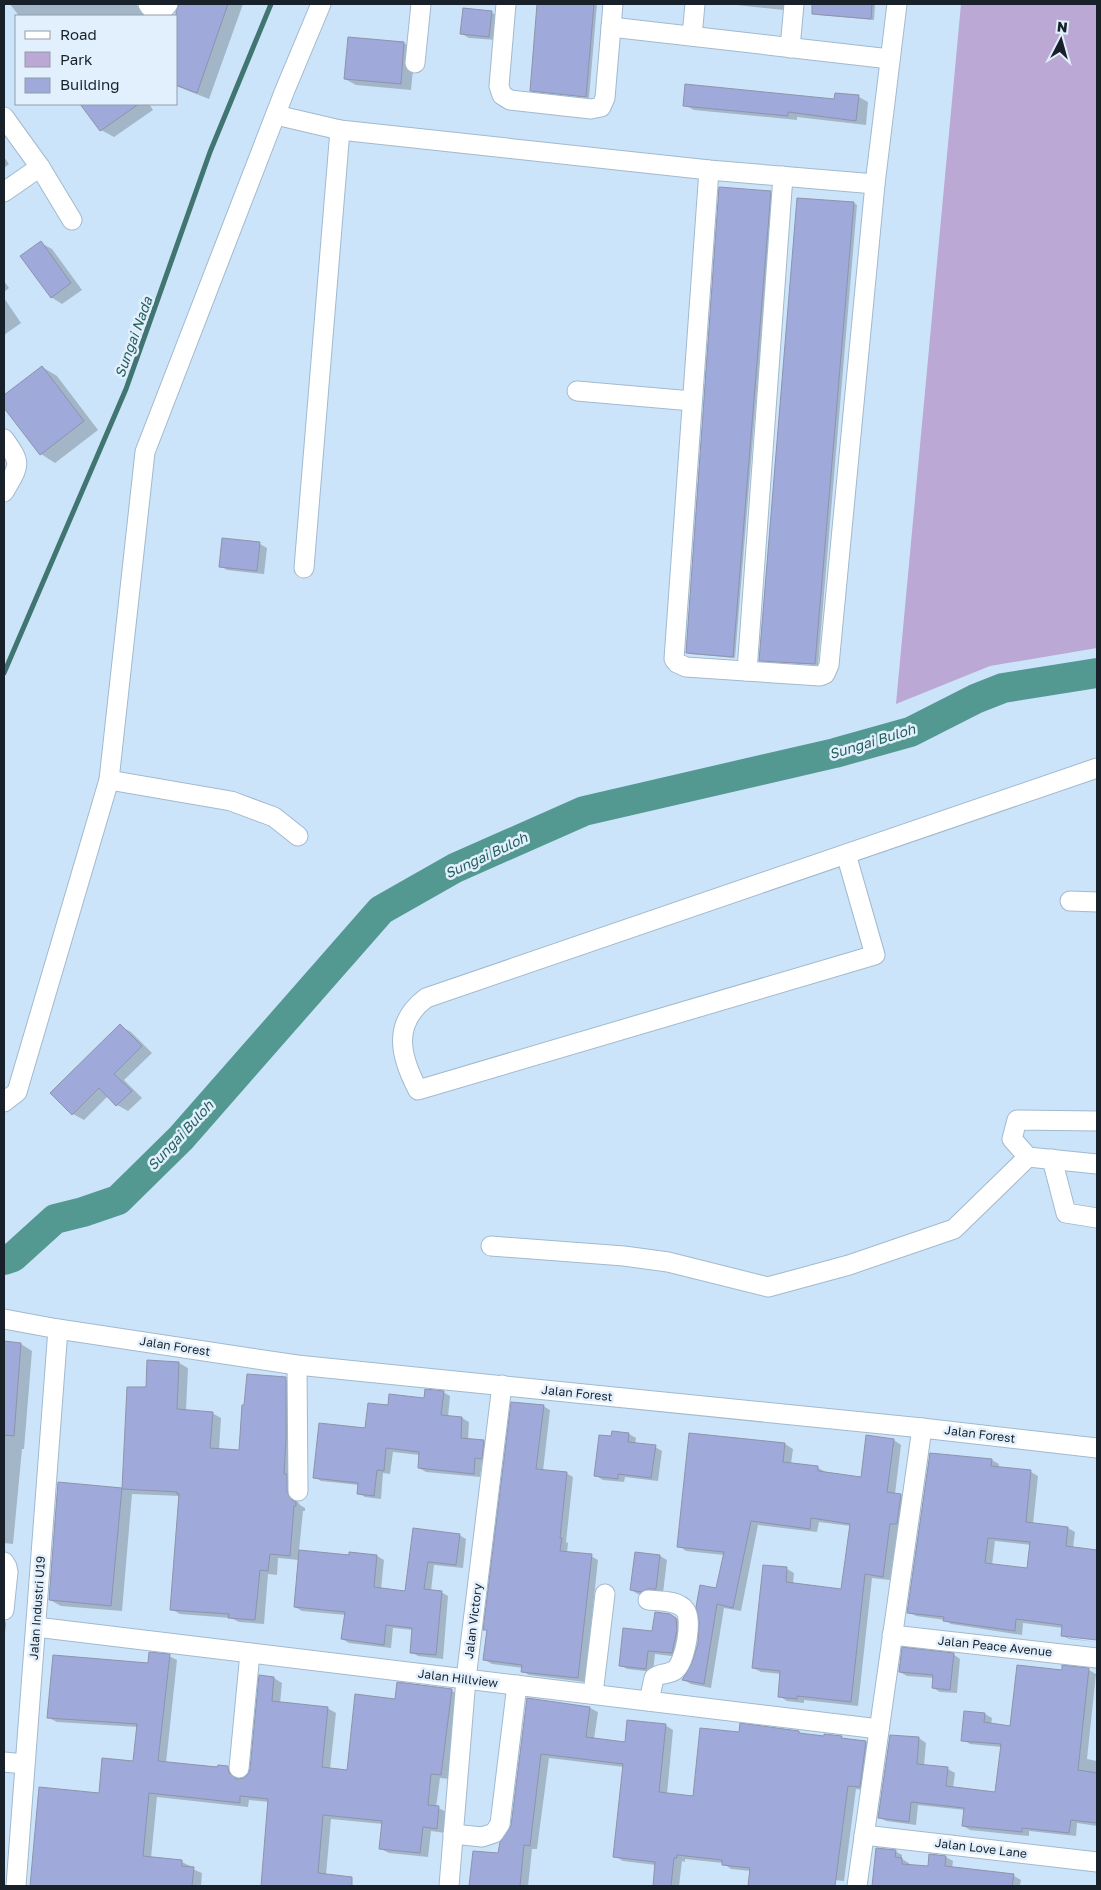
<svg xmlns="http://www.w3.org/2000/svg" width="1101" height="1890" viewBox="0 0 1101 1890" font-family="'Golos Text',sans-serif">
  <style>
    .green { fill: #bca8d4 }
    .shadow { fill: #0003; fill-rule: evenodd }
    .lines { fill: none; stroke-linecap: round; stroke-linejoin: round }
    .stream { stroke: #417572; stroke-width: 5 }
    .river { stroke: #539992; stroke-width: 30 }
    .building { fill: #9fa9da; stroke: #8e93ad; fill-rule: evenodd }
    .minor-casing { stroke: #a2b9ce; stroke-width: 21 }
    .minor { stroke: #fff; stroke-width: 19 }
    .labels { text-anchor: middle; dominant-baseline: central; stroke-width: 5; stroke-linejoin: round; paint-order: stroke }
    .street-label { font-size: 12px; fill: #182129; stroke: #e2f0fd }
    .water-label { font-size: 14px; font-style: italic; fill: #255f5a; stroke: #e2f0fd }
  </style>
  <rect width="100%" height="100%" fill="#cce4fa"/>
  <polygon class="green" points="961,4 1097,4 1097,648 990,666 896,704"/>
  <g class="shadow">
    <polygon points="10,4 136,4 145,16 19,16"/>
    <polygon points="181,4 243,4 209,99 176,86 176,16"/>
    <polygon points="539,4 597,4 589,98 534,92 531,90"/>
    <polygon points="727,4 784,4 784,10"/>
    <polygon points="817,4 875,4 874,20 819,15 816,13"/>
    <polygon points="491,12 498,16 496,40 469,38 462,34"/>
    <polygon points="404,43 415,50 411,90 356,85 345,79"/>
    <polygon points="836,94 859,97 868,102 866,125 797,117 797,120 694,110 684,105 835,101"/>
    <polygon points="82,104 149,104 153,110 114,137 101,130"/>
    <polygon points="4,157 9,164 4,168"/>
    <polygon points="770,192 773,194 735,658 690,654 687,652"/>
    <polygon points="854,203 857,205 818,665 763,662 760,660"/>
    <polygon points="41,243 52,249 82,290 62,304 51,297"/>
    <polygon points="4,281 9,288 4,292"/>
    <polygon points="4,298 21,323 4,335"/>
    <polygon points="42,367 57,376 98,430 55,463 41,454 4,406 4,396"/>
    <polygon points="260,544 267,548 264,574 227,570 220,566"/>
    <polygon points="120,1026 131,1032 152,1053 124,1080 142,1098 128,1111 117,1105 108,1096 84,1120 73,1114"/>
    <polygon points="4,1342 21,1344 32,1351 24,1449 22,1449 13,1544 4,1543"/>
    <polygon points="148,1361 179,1363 188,1368 186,1411 212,1413 221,1418 219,1450 241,1452 285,1379 294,1384 295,1498 300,1505 305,1508 305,1511 303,1511 299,1551 350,1556 377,1556 384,1560 381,1589 406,1592 414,1530 459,1535 466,1539 463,1568 434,1565 431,1591 441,1592 448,1596 443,1659 418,1656 411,1652 413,1630 393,1628 391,1648 349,1643 342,1639 346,1615 302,1611 295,1607 299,1560 278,1558 277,1575 268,1574 264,1624 239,1622 231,1618 180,1614 171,1609 180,1496 132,1494 122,1611 61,1606 50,1600 121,1489 123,1490 128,1388 147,1389"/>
    <polygon points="443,1392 450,1396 448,1417 462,1418 469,1422 468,1440 484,1441 491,1445 488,1462 482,1462 480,1477 426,1472 419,1468 420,1455 393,1452 390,1474 383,1473 381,1499 365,1497 358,1493 359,1485 321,1481 314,1477 389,1407 425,1399"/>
    <polygon points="543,1406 550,1410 543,1471 566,1473 573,1477 566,1542 568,1543 567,1553 591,1556 598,1560 585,1682 529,1675 522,1671 523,1668 492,1664 485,1660 488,1631 485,1629"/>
    <polygon points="613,1432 629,1434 636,1438 635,1444 655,1447 662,1451 658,1481 625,1477 624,1482 603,1480 596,1476 612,1437"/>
    <polygon points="690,1434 785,1444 793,1449 791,1464 818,1468 826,1472 862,1479 894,1440 901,1445 895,1494 901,1495 909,1499 905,1528 898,1527 890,1580 872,1578 858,1706 804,1700 804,1703 787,1701 779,1696 781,1674 761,1672 753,1668 787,1569 794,1573 793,1584 842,1591 851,1526 819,1522 817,1532 758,1525 741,1611 724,1608 711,1688 691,1684 684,1680 693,1664 717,1590 724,1555 686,1551 679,1546"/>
    <path d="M992,1460L999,1464L998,1468L1031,1472L1038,1476L1033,1524L1068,1528L1075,1532L1073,1548L1097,1551V1638L1068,1635V1638L1097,1642L1069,1639L1062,1635L1063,1628L1023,1623L1022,1635L951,1624L945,1620L916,1616L908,1612ZM995,1541L1031,1545L1028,1570L992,1565Z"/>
    <polygon points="660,1556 667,1560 663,1593 649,1595 638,1594 631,1590"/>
    <polygon points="656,1613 674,1617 682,1621 679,1657 655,1654 653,1672 627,1669 620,1665 653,1633"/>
    <polygon points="4,1617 6,1624 4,1643"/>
    <polygon points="953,1654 960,1659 957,1693 940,1692 933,1688 934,1678 907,1676 900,1672"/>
    <polygon points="169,1656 177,1660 166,1763 219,1769 228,1767 236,1772 238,1781 249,1776 274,1678 282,1683 280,1704 327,1708 336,1713 330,1769 349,1771 396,1700 451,1690 459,1695 449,1779 440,1778 436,1807 447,1812 445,1833 431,1831 428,1857 389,1853 381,1849 383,1824 331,1819 326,1875 349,1882 349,1886 262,1886 269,1802 249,1800 248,1807 157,1797 151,1858 182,1862 190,1866 190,1868 202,1873 201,1886 31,1886 40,1788 100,1794 134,1763 138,1727 57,1722 49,1718"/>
    <polygon points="1089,1670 1096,1674 1087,1759 1097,1761 1097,1826 1077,1823 1076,1836 1029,1831 1029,1836 970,1830 963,1826 965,1810 918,1805 916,1825 886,1821 879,1817 919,1738 926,1743 924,1766 948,1769 955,1773 953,1788 997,1793 1002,1747 970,1744 963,1740 965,1712 985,1714 992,1718 991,1725 1011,1728 1063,1671"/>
    <polygon points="528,1700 590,1708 598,1712 594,1739 626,1743 665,1725 673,1730 667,1794 694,1798 740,1733 799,1732 804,1735 841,1737 847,1740 866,1742 874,1747 868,1791 856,1789 844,1881 834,1880 833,1886 749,1886 751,1871 731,1869 723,1863 685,1859 685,1862 682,1861 679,1886 654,1886 656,1865 623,1861 614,1856 624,1767 549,1758 537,1849 532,1849 528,1886 470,1886 474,1852 500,1855 512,1826"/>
    <polygon points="877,1849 895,1851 902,1855 902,1859 909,1863 909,1866 929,1867 946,1857 953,1861 952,1869 1014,1876 1021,1880 1020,1885 1030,1886 873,1886"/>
  </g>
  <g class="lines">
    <polyline class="stream" points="4,673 126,389 210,152 271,4"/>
    <polyline class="river" points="4,1260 13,1257 55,1219 83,1212 118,1200 181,1138 381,910 455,868 584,811 835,753 910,732 975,699 1003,688 1097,673"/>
  </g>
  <g class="building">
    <polygon points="179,4 228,4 197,93 176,85 176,12"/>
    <polygon points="537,4 594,4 586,97 530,91"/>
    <polygon points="812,4 872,4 871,19 812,14"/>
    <polygon points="463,8 492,11 489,37 460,34"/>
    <polygon points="348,37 404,42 401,84 344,79"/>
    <polygon points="685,84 834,99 835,93 859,95 856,121 788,112 788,116 683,106"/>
    <polygon points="80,104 139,104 100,131"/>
    <polygon points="719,187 771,191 733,657 686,653"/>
    <polygon points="797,198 854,202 815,664 759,661"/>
    <polygon points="41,241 71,283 51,298 20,256"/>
    <polygon points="42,366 84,421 40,455 4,408 4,395"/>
    <polygon points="222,538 260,542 257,571 219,567"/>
    <polygon points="120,1024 142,1046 114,1074 132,1091 116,1106 99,1088 72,1115 50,1093"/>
    <polygon points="4,1341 21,1343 14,1436 4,1435"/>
    <polygon points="147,1360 179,1362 177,1409 213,1412 210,1448 239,1450 242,1405 244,1405 247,1374 286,1377 286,1439 284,1474 287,1474 287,1492 292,1500 296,1502 296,1506 294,1506 290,1556 270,1554 268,1571 260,1570 255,1620 228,1618 229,1614 170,1610 179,1494 177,1494 177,1492 122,1489 127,1387 146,1387"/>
    <polygon points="425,1389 444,1391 441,1415 462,1417 461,1438 484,1440 482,1459 475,1458 474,1474 418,1468 419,1452 386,1448 384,1471 377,1470 374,1496 357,1494 358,1483 313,1478 319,1423 365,1428 368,1403 388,1405 389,1394 424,1398"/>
    <polygon points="511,1402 544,1405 536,1469 567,1472 560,1538 562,1538 560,1551 592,1554 578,1678 521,1672 522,1665 483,1660 487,1630 483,1630"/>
    <polygon points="612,1431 629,1433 628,1442 656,1445 651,1478 618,1474 618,1479 594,1476 599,1435 611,1436"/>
    <polygon points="689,1433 785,1443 783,1462 818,1466 818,1471 861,1477 866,1435 894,1439 887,1492 901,1494 897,1524 890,1524 883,1577 865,1574 851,1702 797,1696 797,1699 778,1697 780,1671 752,1668 763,1565 787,1567 786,1582 841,1589 850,1524 811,1518 810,1529 751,1521 733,1608 717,1604 704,1684 682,1680 692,1663 698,1643 699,1621 696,1607 700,1585 716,1588 724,1552 677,1547"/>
    <path d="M930,1453L992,1459L991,1466L1031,1470L1026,1522L1068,1527L1066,1546L1097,1550V1640L1061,1636L1062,1625L1016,1619L1015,1631L943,1621L944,1617L907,1613ZM988,1538L1030,1542L1027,1568L985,1563Z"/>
    <polygon points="58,1482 122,1488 111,1606 49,1600"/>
    <polygon points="413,1528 460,1534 456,1565 428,1562 424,1589 442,1591 436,1655 410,1653 412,1628 386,1625 384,1645 341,1639 345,1612 294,1607 299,1550 349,1555 349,1552 377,1555 374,1587 405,1591"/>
    <polygon points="635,1552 660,1555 656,1589 648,1589 641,1592 630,1590"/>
    <polygon points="655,1612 670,1614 676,1618 677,1630 672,1653 648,1651 646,1669 619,1666 623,1628 652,1631"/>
    <polygon points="902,1647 954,1653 950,1690 932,1688 933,1675 899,1672"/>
    <polygon points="149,1652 170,1654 158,1761 217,1767 218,1765 228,1766 229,1773 237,1779 244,1778 248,1774 250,1769 259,1675 274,1677 272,1701 328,1707 322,1767 347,1770 355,1694 395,1699 397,1682 452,1689 441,1775 431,1774 428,1805 439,1806 437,1829 423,1827 420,1853 379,1849 382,1821 323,1815 318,1873 352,1877 352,1886 261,1886 268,1799 240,1796 240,1803 149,1793 143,1856 182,1860 182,1866 194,1867 192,1886 30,1886 39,1787 99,1793 102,1758 133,1761 137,1724 47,1718 53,1655 148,1663"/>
    <polygon points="1017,1665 1062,1670 1062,1665 1089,1668 1078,1770 1097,1773 1097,1823 1071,1820 1069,1833 1022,1828 1022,1832 962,1826 964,1808 911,1802 909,1822 878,1818 890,1735 919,1737 917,1764 948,1767 946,1786 995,1792 1001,1744 961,1741 964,1711 985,1713 984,1722 1010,1726"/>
    <polygon points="527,1698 590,1707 586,1737 625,1742 627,1720 666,1724 659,1792 693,1796 700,1728 739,1732 740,1723 799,1731 799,1733 824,1736 824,1734 842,1736 841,1738 866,1741 860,1787 848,1786 835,1886 748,1886 750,1868 722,1865 722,1860 677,1855 677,1858 674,1858 671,1886 653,1886 655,1862 613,1857 623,1764 541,1754 530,1846 524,1845 520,1886 469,1886 473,1851 498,1853 500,1842 511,1826"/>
    <polygon points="876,1848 896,1850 895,1857 902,1858 902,1864 928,1866 929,1854 946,1856 945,1866 1014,1874 1012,1886 872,1886"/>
  </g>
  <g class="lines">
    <defs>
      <g id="minor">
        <polyline points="148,4 150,7 163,10 168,4"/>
        <polyline points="506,4 499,86 502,95 510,100 591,109 601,107 605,98 613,4"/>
        <polyline points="611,27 890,59"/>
        <polyline points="692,36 695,4"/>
        <polyline points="790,48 794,4"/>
        <polyline points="415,63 421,4"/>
        <polyline points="276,115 340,130 709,170 875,184"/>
        <polyline points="4,117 40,167 72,220"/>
        <polyline points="709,170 674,659 677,663 686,667 820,676 825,674 829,665 875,184 897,4"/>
        <polyline points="4,192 40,167"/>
        <polyline points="577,391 692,401"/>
        <path d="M4,439C23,465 19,465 4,492"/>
        <polyline points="304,568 340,130"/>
        <polyline points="747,671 783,176"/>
        <polyline points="109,780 231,801 274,817 298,836"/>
        <path d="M846,854L875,955L418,1090C400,1056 392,1024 426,998L1097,768"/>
        <polyline points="1070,901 1097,902"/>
        <polyline points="4,1102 17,1092 109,780 145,452 285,90 321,4"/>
        <polyline points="1097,1121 1017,1120 1012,1139 1028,1157 1097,1164"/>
        <polyline points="1052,1159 1066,1213 1097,1218"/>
        <polyline points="491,1246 624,1256 668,1262 768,1287 849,1265 954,1229 1028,1157"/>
        <polyline points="4,1319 58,1329 297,1365 922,1428 1097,1448"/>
        <polyline points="297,1365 298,1491"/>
        <polyline points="4,1562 7,1567 8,1572 4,1610"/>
        <path d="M648,1600C659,1601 678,1600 685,1610C693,1620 685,1662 675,1670C669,1675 660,1672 654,1678L649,1701"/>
        <polyline points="36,1627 879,1729"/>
        <polyline points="892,1635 1097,1658"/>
        <polyline points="593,1694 605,1594"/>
        <polyline points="4,1762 24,1764"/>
        <polyline points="239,1768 250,1653"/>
        <polyline points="453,1834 482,1837 494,1833 500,1824 517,1685"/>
        <polyline points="864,1835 1097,1862"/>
        <polyline points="16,1886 58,1329"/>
        <polyline points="449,1886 466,1679 502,1385"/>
        <polyline points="857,1886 922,1428"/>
      </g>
    </defs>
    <use href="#minor" class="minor-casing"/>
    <use href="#minor" class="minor"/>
  </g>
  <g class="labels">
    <g class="street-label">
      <text transform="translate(175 1346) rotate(9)">Jalan Forest</text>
      <text transform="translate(577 1393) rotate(6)">Jalan Forest</text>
      <text transform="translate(980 1434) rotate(7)">Jalan Forest</text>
      <text transform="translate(37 1608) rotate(-86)">Jalan Industri U19</text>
      <text transform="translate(473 1621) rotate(-83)">Jalan Victory</text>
      <text transform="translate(995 1646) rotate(6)">Jalan Peace Avenue</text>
      <text transform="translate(458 1678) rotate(7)">Jalan Hillview</text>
      <text transform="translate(981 1848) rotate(7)">Jalan Love Lane</text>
    </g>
    <g class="water-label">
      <text transform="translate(133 337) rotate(-70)">Sungai Nada</text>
      <text transform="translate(872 741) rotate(-17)">Sungai Buloh</text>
      <text transform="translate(486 855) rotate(-25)">Sungai Buloh</text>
      <text transform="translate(180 1135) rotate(-47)">Sungai Buloh</text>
    </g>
  </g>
  <rect width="1101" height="1890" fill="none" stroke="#182129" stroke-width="10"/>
  <rect x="15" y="15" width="162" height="90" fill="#e2f0fd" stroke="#919da8"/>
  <rect x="25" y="31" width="25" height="8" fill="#ffffff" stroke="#919da8"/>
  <text x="60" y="40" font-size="15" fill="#182129">Road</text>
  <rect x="25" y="52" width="25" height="15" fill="#bca8d4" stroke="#919da8"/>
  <text x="60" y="65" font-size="15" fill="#182129">Park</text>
  <rect x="25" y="78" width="25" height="15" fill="#9fa9da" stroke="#919da8"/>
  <text x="60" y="90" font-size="15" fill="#182129">Building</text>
  <g transform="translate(1061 40) rotate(6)" stroke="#e2f0fd" stroke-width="4" paint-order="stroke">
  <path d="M0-4L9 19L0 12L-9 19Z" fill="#182129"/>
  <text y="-8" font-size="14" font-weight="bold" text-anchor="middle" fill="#182129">N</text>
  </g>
</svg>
